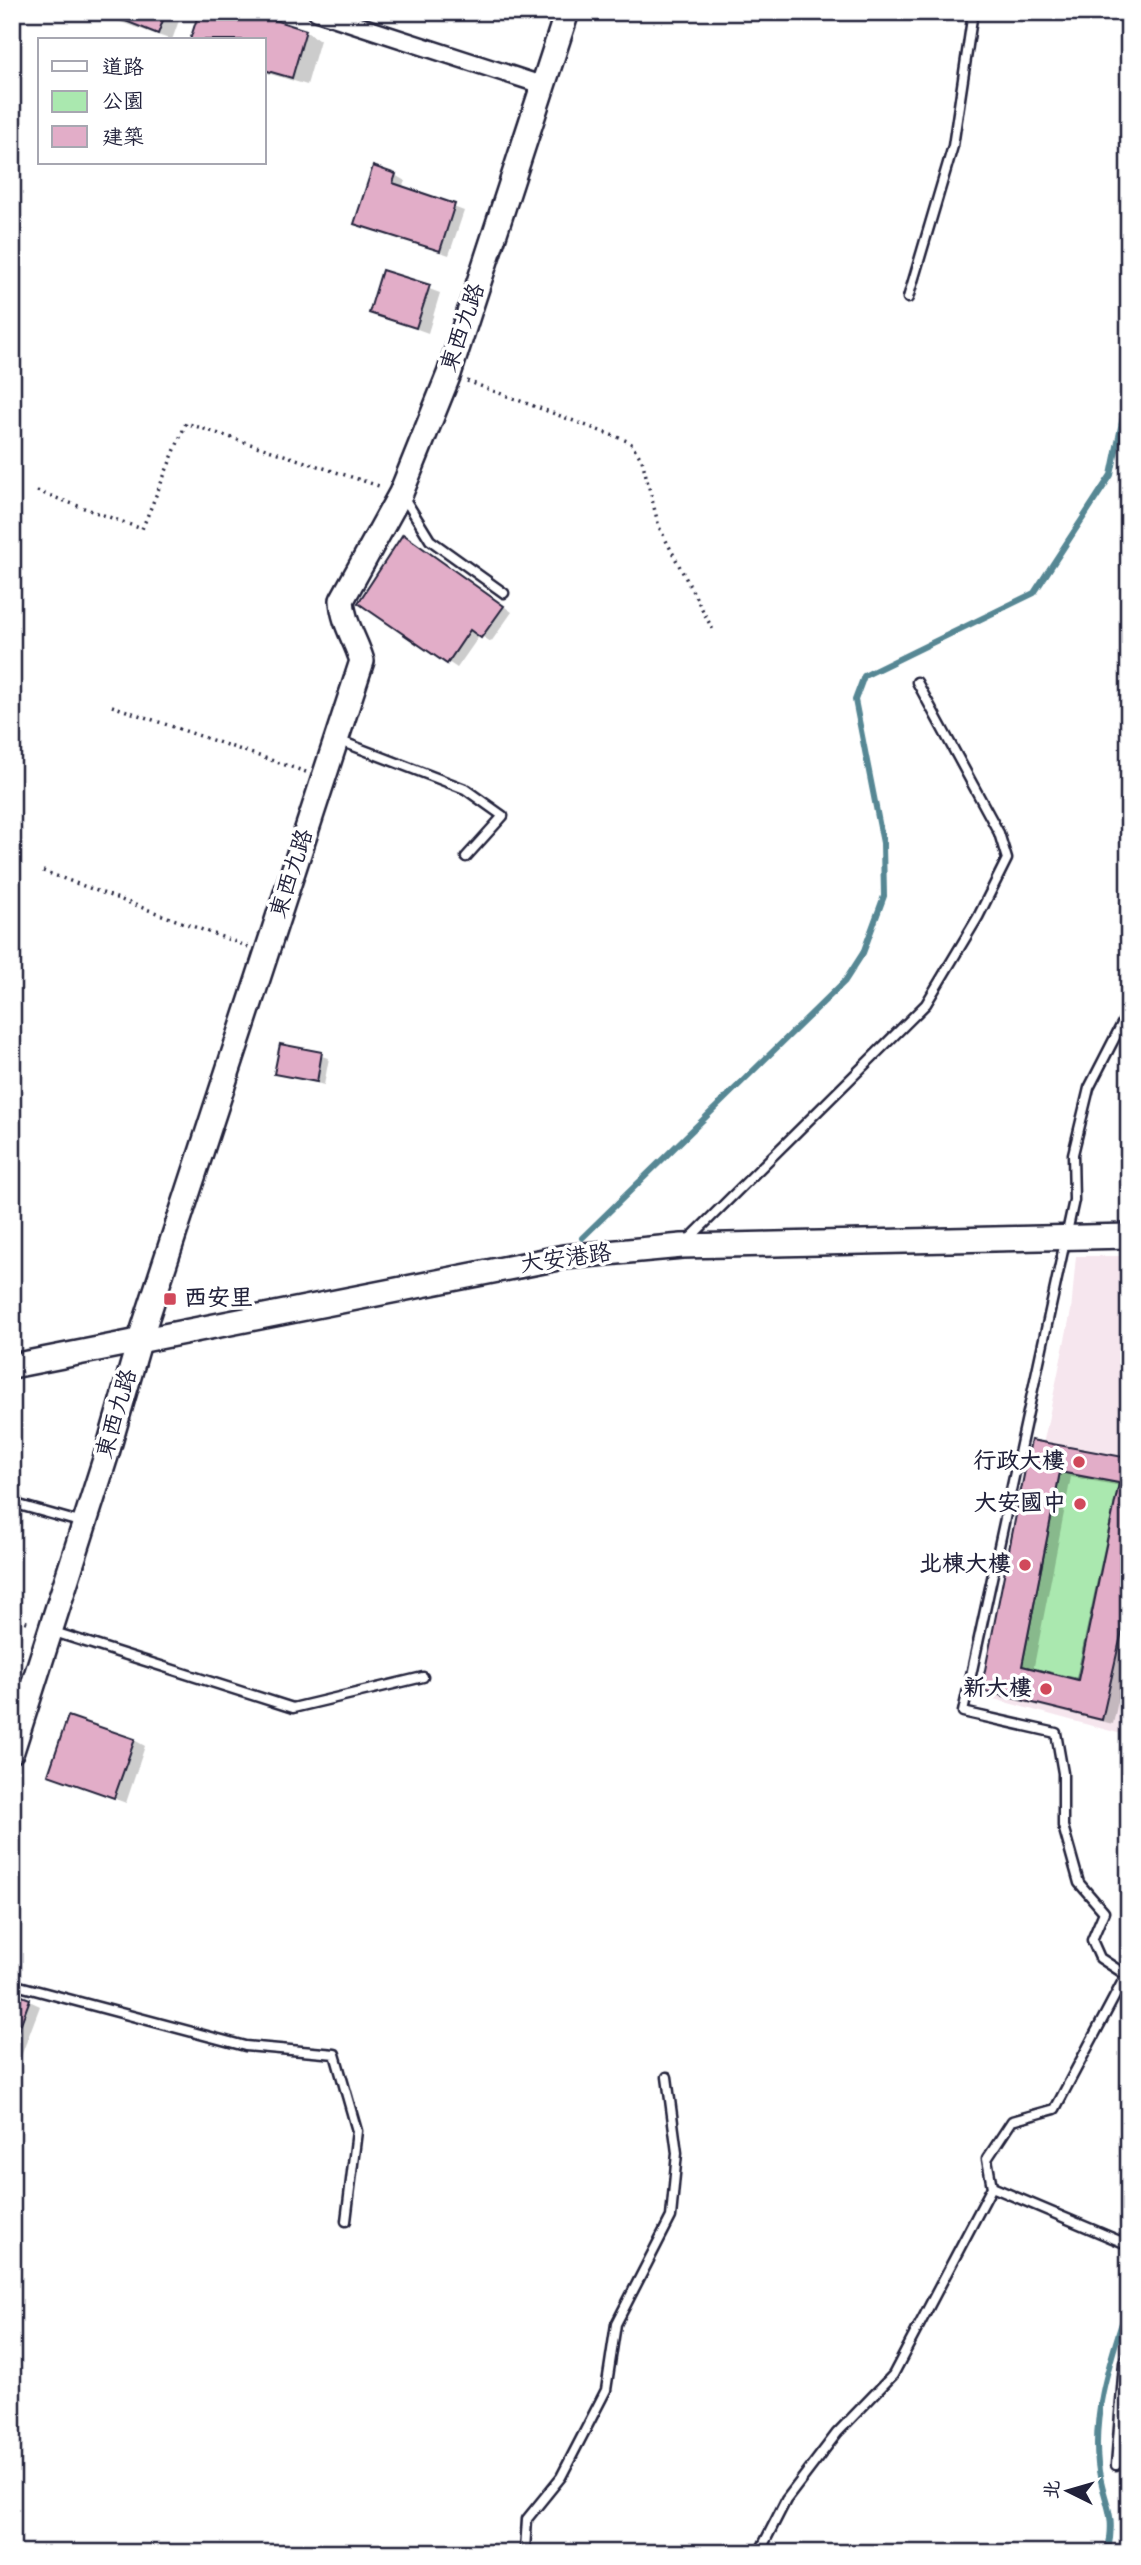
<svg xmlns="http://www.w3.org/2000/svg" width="1141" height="2565" viewBox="0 0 1141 2565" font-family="'Indie Flower','LXGW WenKai TC',sans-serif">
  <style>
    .built { fill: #f6e6ee }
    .green { fill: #aae8af; stroke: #668575; stroke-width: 2 }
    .shadow { fill: #0003; fill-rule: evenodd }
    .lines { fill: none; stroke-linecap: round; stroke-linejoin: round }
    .stream { stroke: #568794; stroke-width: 6 }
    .building { fill: #e2adc8; stroke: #22223b; stroke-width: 2; fill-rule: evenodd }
    .lane-casing { stroke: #22223b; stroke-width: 13 }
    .street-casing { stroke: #22223b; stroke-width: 21 }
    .secondary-casing { stroke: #22223b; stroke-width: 28 }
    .path { stroke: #22223b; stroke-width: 3.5; stroke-dasharray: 2 5; stroke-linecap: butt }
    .lane { stroke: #fff; stroke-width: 8 }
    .street { stroke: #fff; stroke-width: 16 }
    .secondary { stroke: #fff; stroke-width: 23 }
    .poi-dot { fill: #d1495b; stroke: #fff; stroke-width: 2.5 }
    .labels { text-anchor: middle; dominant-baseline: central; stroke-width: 7; stroke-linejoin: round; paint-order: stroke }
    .street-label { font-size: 23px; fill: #22223b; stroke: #fff }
    .poi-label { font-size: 23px; font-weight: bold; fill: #22223b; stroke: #fff; text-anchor: end }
  </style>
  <rect width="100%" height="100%" fill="#fff"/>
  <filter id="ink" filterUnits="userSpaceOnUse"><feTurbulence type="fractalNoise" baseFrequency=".0143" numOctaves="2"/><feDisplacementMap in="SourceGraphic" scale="14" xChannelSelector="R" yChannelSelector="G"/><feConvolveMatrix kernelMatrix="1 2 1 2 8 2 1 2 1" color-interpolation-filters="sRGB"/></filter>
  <g filter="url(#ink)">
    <polygon class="built" points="1076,1256 1129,1256 1129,1736 990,1698 1071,1311"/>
    <polygon class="green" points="1060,1472 1119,1483 1077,1679 1022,1666"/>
    <g class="shadow">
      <polygon points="92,12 182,12 172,40"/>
      <polygon points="201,12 243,12 306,32 320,40 307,85 264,72 264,40 192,40"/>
      <polygon points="395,175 405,181 402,188 464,211 449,255 356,223"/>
      <polygon points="383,272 440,293 428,333 371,312"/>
      <polygon points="412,541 512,612 491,642 480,635 457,668 360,603"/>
      <polygon points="281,1046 329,1058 324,1085 276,1073"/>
      <path d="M1032,1442L1129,1460V1651L1113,1724L994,1695L983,1689ZM1071,1477L1121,1486L1080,1682L1033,1671Z"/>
      <polygon points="134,1740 145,1746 126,1803 50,1774"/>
      <polygon points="12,1993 40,2006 20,2059 12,2056"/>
    </g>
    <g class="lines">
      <g class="stream">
        <polyline points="582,1238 845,981 863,953 884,896 883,843 855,700 864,676 1034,593 1111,475 1129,388"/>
        <path d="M1107,2553C1118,2512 1102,2501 1098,2464C1092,2408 1113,2353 1129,2300"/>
      </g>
    </g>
    <g class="building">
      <polygon points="103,12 166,12 158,34"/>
      <polygon points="199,12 249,12 306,30 292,78 264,70 264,40 190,40"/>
      <polygon points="373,166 396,174 393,183 455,204 440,251 354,224"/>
      <polygon points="382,270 430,285 416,328 369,313"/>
      <polygon points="403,534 504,606 481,638 470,630 447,664 358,603"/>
      <polygon points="280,1044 322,1052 317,1082 274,1074"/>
      <path d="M1031,1440L1129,1458V1600L1102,1720L981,1690ZM1060,1472L1119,1483L1078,1680L1022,1666Z"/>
      <polygon points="68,1716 135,1739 114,1798 48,1775"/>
      <polygon points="12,1992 30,1999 14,2042 12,2042"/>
    </g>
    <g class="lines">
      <defs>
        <g id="lane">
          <polyline points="908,298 953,146 973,12"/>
          <polyline points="403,496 430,540 504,593"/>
          <polyline points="338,740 465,789 503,816 466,857"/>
          <polyline points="686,1242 926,1004 978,917 1007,859 999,833 917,682"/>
          <polyline points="12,1503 83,1523"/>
          <polyline points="51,1631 293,1708 423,1677"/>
          <polyline points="1126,1975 1129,1961"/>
          <polyline points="12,1984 245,2046 335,2054 357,2131 346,2221"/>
          <polyline points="992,2187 1129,2245"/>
          <polyline points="1116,2465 1124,2363 1129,2353"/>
          <polyline points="527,2553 525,2550 527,2519 561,2477 606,2390 616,2324 671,2217 677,2153 667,2077"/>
          <polyline points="759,2553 786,2500 837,2433 893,2375 992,2187 987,2159 1012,2121 1055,2109 1126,1975 1100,1958 1092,1940 1104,1912 1079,1883 1063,1826 1063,1773 1056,1733 963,1712 1074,1200 1073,1154 1089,1088 1129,1010"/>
        </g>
        <polyline id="street" points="317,12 545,86"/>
        <g id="secondary">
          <polyline points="12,1366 564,1257 682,1246 1129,1236"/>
          <path d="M12,1751L107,1453L139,1342L362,661C356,640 343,623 342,600L401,493L449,374L567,12"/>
        </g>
      </defs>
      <use href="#lane" class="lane-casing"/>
      <use href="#street" class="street-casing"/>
      <use href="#secondary" class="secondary-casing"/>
      <g class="path">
        <polyline points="467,381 630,442 642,460 659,527 714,632"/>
        <polyline points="37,491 142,529 186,423 382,487"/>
        <polyline points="112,706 306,772"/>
        <polyline points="43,871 249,947"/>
        <polyline points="12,1617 30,1623"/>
      </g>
      <use href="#lane" class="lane"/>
      <use href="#street" class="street"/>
      <use href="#secondary" class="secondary"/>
    </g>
  </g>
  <g class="poi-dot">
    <rect x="163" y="1292" width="14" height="14" rx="3.5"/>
    <circle cx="1079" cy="1462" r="7"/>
    <circle cx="1080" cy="1504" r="7"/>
    <circle cx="1025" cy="1565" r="7"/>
    <circle cx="1046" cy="1689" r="7"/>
  </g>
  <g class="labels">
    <g class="street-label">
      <text transform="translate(464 328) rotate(-71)">東西九路</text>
      <text transform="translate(293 874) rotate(-72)">東西九路</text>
      <text transform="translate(566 1260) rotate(-8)">大安港路</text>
      <text transform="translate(118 1414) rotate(-74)">東西九路</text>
    </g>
    <g class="poi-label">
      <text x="184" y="1299" text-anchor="start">西安里</text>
      <text x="1065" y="1462">行政大樓</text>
      <text x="1066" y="1504">大安國中</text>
      <text x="1011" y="1565">北棟大樓</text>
      <text x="1032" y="1689">新大樓</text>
    </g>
  </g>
  <rect width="1141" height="2565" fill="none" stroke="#fff" stroke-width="42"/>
  <rect x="21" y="21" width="1099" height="2523" fill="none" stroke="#22223b" stroke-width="2.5" filter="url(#ink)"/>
  <rect x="38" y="38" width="228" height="126" fill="#ffffff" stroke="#a7a7b1" stroke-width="2"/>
  <rect x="52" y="61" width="35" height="10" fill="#ffffff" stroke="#a7a7b1" stroke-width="2"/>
  <text x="102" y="74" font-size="21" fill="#22223b">道路</text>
  <rect x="52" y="91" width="35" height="21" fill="#aae8af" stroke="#a7a7b1" stroke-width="2"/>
  <text x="102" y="108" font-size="21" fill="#22223b">公園</text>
  <rect x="52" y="126" width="35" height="21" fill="#e2adc8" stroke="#a7a7b1" stroke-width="2"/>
  <text x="102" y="144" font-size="21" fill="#22223b">建築</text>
  <g transform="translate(1068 2491) rotate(275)" stroke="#ffffff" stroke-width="5" paint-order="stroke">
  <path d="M0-5L12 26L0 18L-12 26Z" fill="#22223b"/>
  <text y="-10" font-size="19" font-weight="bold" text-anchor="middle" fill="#22223b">北</text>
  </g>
</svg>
